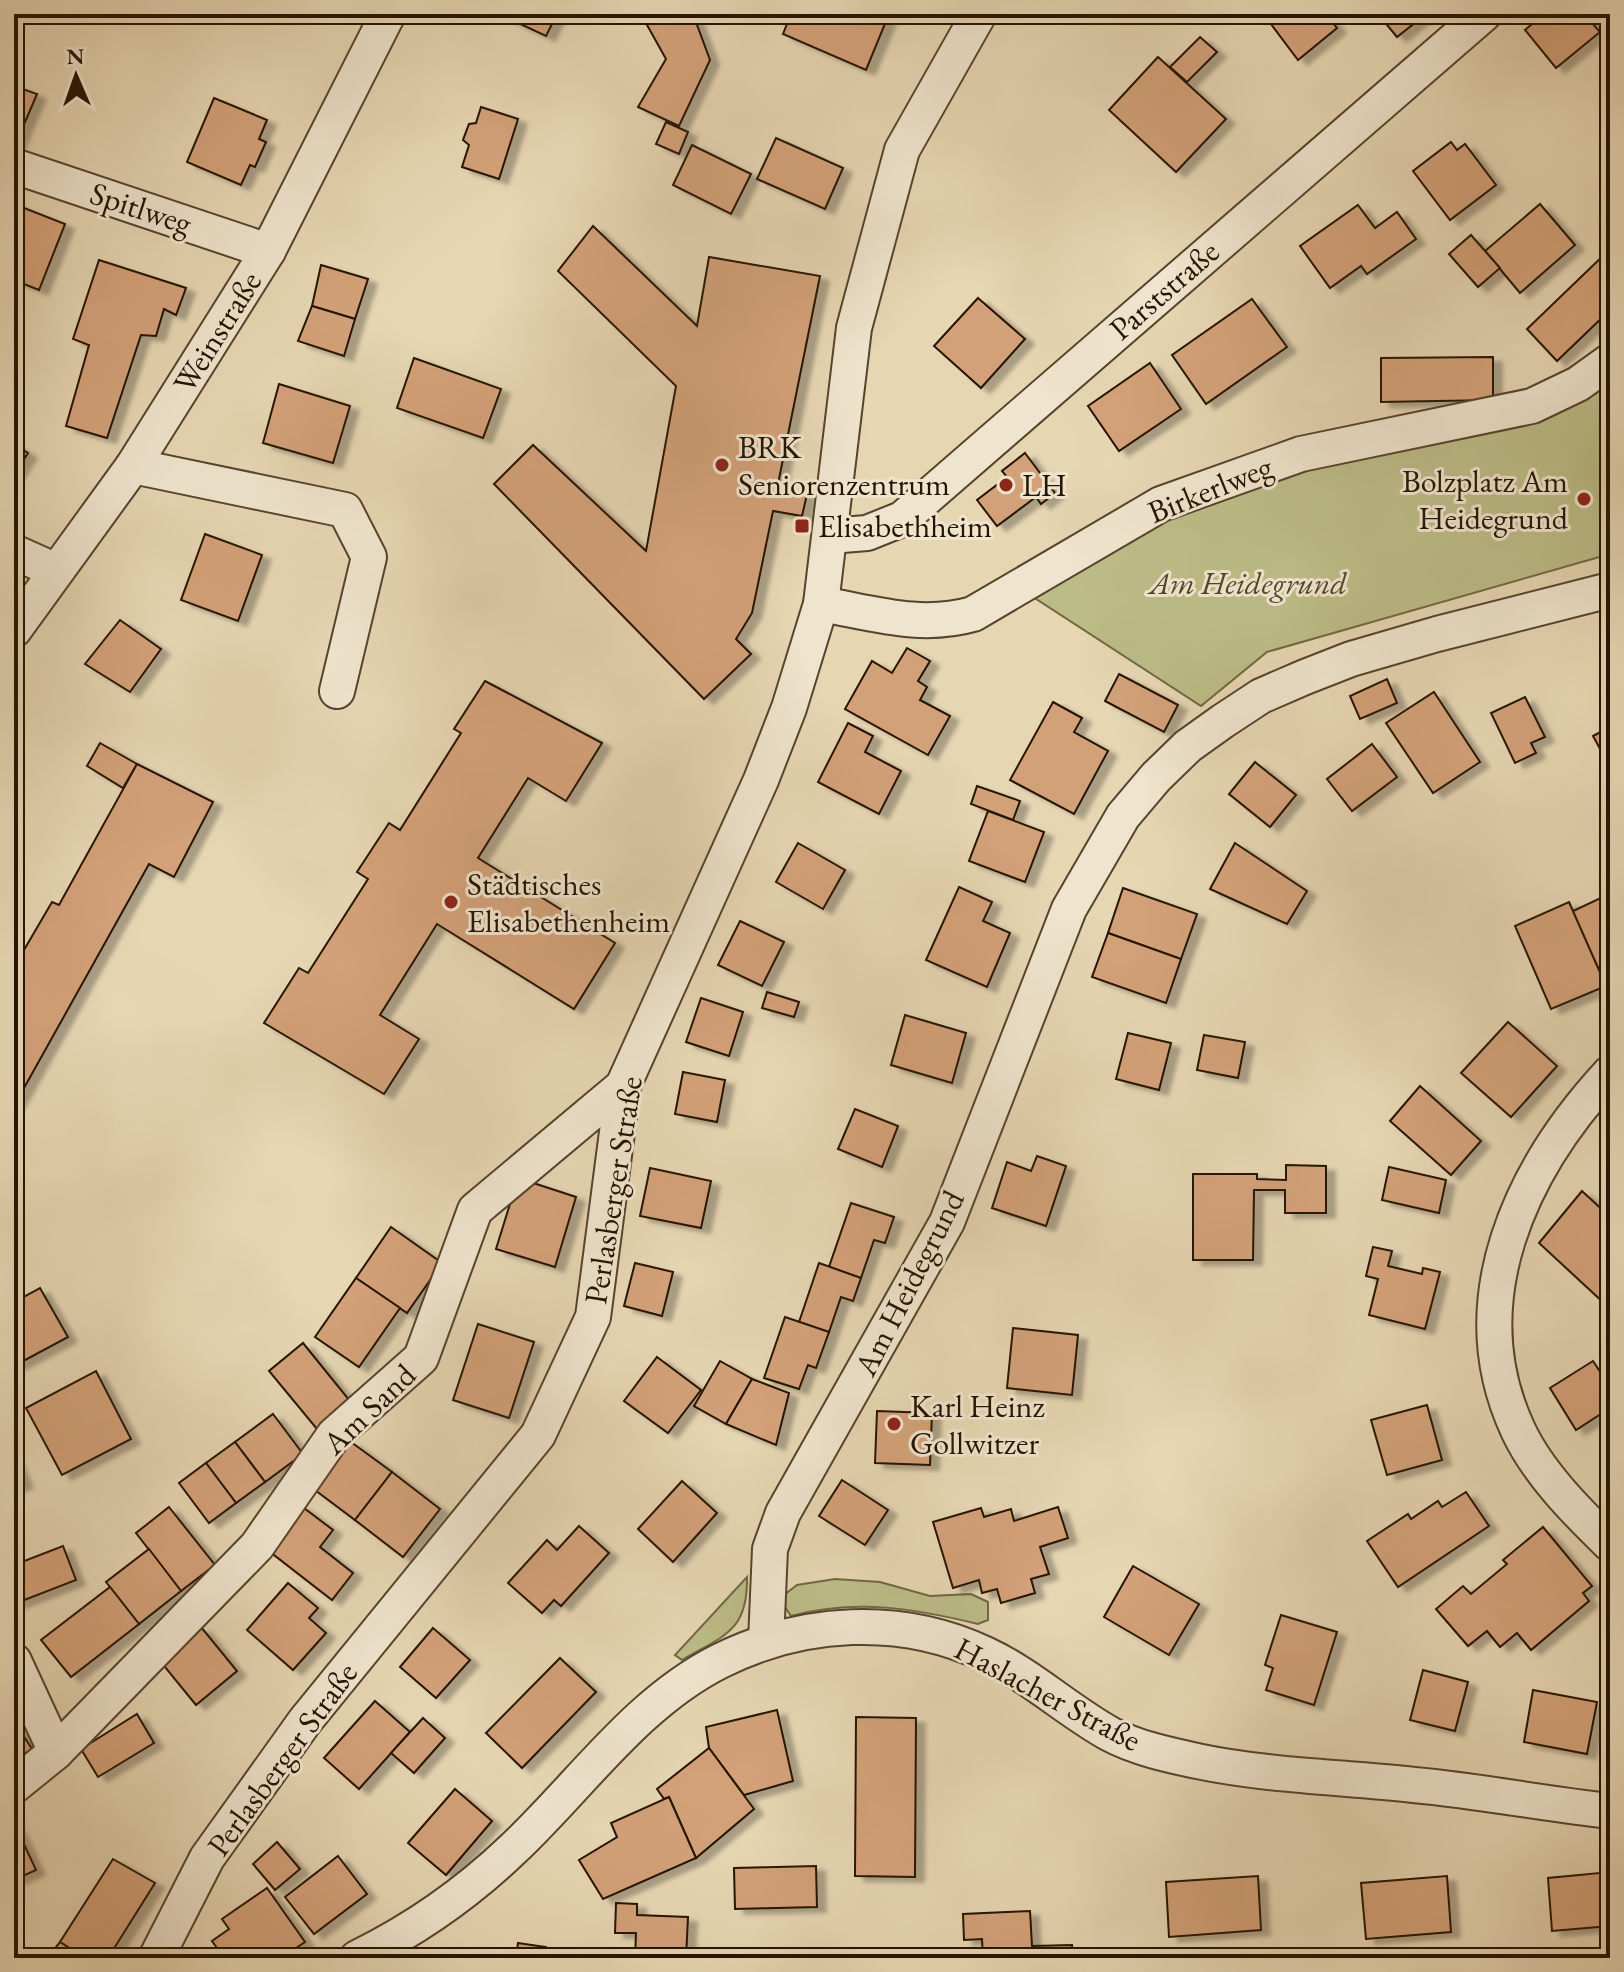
<svg xmlns="http://www.w3.org/2000/svg" width="1624" height="1972" viewBox="0 0 1624 1972" font-family="'EB Garamond',serif">
  <style>
    .green { fill: #bcbc87; stroke: #706844; stroke-width: 2 }
    .building { fill: #d3a178; stroke: #251400; stroke-width: 2; filter: url(#shadow) }
    .lines { fill: none; stroke-linecap: round; stroke-linejoin: round }
    .minor-casing { stroke: #55442c; stroke-width: 38 }
    .minor { stroke: #efe4cd; stroke-width: 34 }
    .poi-dot { fill: #8f2418; stroke: #efe4cd; stroke-width: 3 }
    .labels { text-anchor: middle; dominant-baseline: central; stroke-width: 6; stroke-linejoin: round; paint-order: stroke }
    .street-label { font-size: 32px; fill: #251400; stroke: #efe4cd }
    .poi-label { font-size: 32px; fill: #251400; stroke: #efe4cd; text-anchor: start }
    .park-label { font-size: 32px; font-style: italic; fill: #524628; stroke: #efe4cd }
  </style>
  <defs>
    <filter id="shadow"><feDropShadow dx="9" dy="5" stdDeviation="2" flood-color="#0004"/></filter>
  </defs>
  <rect width="100%" height="100%" fill="#e6d6b2"/>
  <filter id="stains"><feTurbulence type="fractalNoise" baseFrequency=".0025" numOctaves="4"/><feColorMatrix values="0 0 0 0 .2 0 0 0 0 .09 0 0 0 0 .02 0 0 0 .5 -.17"/></filter>
  <radialGradient id="worn" r=".72"><stop offset=".6" stop-color="#630" stop-opacity="0"/><stop offset="1" stop-color="#630" stop-opacity=".3"/></radialGradient>
  <g class="green">
    <polygon points="1610,352 1610,554 1267,652 1201,706 1027,593 1154,519 1290,468 1436,437"/>
    <path d="M747,1577C748,1631 725,1635 682,1660L675,1655Z"/>
    <path d="M835,1579L880,1582L930,1596L971,1594L988,1602V1620L978,1624C913,1608 857,1599 791,1616L785,1607L784,1595L797,1585Z"/>
  </g>
  <g class="building">
    <polygon points="499,14 557,14 546,36"/>
    <polygon points="647,14 693,14 710,60 679,126 638,107 666,59 642,16"/>
    <polygon points="791,14 889,14 866,70 783,34"/>
    <polygon points="1267,14 1326,14 1337,28 1298,60 1265,16"/>
    <polygon points="1378,14 1426,14 1397,37"/>
    <polygon points="1544,14 1584,14 1600,32 1556,68 1525,30"/>
    <polygon points="1200,37 1217,52 1187,82 1170,67"/>
    <polygon points="1158,57 1226,119 1176,172 1109,110"/>
    <polygon points="14,86 37,94 14,148"/>
    <polygon points="214,98 267,120 259,139 266,142 255,167 250,165 241,185 187,162"/>
    <polygon points="481,107 518,119 499,179 462,167 469,145 463,140 469,124 476,123"/>
    <polygon points="666,122 688,132 679,154 656,144"/>
    <polygon points="776,138 843,168 825,209 757,179"/>
    <polygon points="1451,142 1457,150 1465,144 1496,185 1450,220 1413,171"/>
    <polygon points="692,145 751,174 731,214 673,185"/>
    <polygon points="14,204 65,224 39,290 14,280"/>
    <polygon points="1540,204 1575,245 1520,293 1485,251"/>
    <polygon points="1358,205 1375,228 1397,212 1416,239 1367,274 1361,266 1330,288 1300,246"/>
    <polygon points="593,226 697,326 709,257 820,276 777,489 807,494 802,516 773,511 752,613 736,639 751,654 704,699 494,484 533,445 646,551 676,386 558,271"/>
    <polygon points="1471,235 1500,268 1478,287 1449,254"/>
    <polygon points="1607,252 1610,255 1610,310 1557,361 1527,329"/>
    <polygon points="99,260 186,288 176,315 164,309 156,336 141,335 107,438 66,426 89,345 73,339"/>
    <polygon points="321,265 368,279 355,319 312,306"/>
    <polygon points="978,298 1025,339 981,388 934,346"/>
    <polygon points="1252,299 1287,347 1206,404 1172,355"/>
    <polygon points="312,306 355,319 344,356 298,341"/>
    <polygon points="1493,357 1493,400 1381,402 1381,358"/>
    <polygon points="414,358 501,389 483,438 397,408"/>
    <polygon points="1150,363 1181,409 1119,451 1088,406"/>
    <polygon points="279,384 350,406 333,463 263,443"/>
    <polygon points="14,444 28,453 14,475"/>
    <polygon points="1025,453 1055,493 1041,504 1036,497 997,526 977,500 1007,477 1002,471"/>
    <polygon points="205,534 262,555 238,621 181,600"/>
    <polygon points="120,620 161,649 130,692 85,664"/>
    <polygon points="907,648 930,661 918,681 927,687 920,700 950,716 928,755 845,709 872,661 892,673"/>
    <polygon points="1119,674 1178,705 1164,732 1105,701"/>
    <polygon points="1387,679 1397,703 1360,719 1350,696"/>
    <polygon points="485,681 602,743 566,801 528,778 478,858 615,943 574,1009 437,924 380,1015 419,1039 384,1094 264,1023 299,968 308,973 368,879 357,872 389,823 400,830 461,733 454,729"/>
    <polygon points="1434,692 1480,762 1433,793 1386,723"/>
    <polygon points="1525,697 1545,737 1531,743 1536,753 1515,763 1491,713"/>
    <polygon points="1053,702 1082,718 1074,732 1108,751 1074,814 1010,780"/>
    <polygon points="848,723 873,736 865,752 901,771 879,814 818,782"/>
    <polygon points="1610,727 1610,767 1593,736"/>
    <polygon points="100,743 137,764 123,788 87,766"/>
    <polygon points="1372,744 1397,777 1352,811 1327,779"/>
    <polygon points="1255,762 1296,795 1270,827 1229,794"/>
    <polygon points="137,764 213,802 174,877 149,864 14,1106 14,967 52,902 59,905"/>
    <polygon points="977,786 1020,801 1013,820 971,804"/>
    <polygon points="988,811 1044,832 1025,882 969,861"/>
    <polygon points="798,843 845,870 823,909 776,882"/>
    <polygon points="1235,843 1307,891 1287,924 1210,889"/>
    <polygon points="959,887 992,902 983,921 1010,933 987,987 926,960"/>
    <polygon points="1123,888 1197,914 1181,959 1108,933"/>
    <polygon points="1609,894 1610,975 1603,978 1571,912"/>
    <polygon points="1569,902 1606,986 1551,1009 1515,926"/>
    <polygon points="740,921 784,942 762,986 718,965"/>
    <polygon points="1108,933 1181,959 1166,1003 1092,977"/>
    <polygon points="767,992 799,1002 794,1017 762,1008"/>
    <polygon points="701,998 743,1012 729,1056 686,1042"/>
    <polygon points="905,1015 966,1033 952,1083 891,1065"/>
    <polygon points="1508,1022 1557,1066 1511,1117 1461,1073"/>
    <polygon points="1128,1033 1171,1043 1159,1090 1116,1079"/>
    <polygon points="1204,1035 1245,1042 1238,1078 1197,1070"/>
    <polygon points="683,1072 725,1080 717,1122 675,1114"/>
    <polygon points="1420,1086 1481,1141 1451,1175 1390,1121"/>
    <polygon points="855,1109 898,1126 882,1167 838,1149"/>
    <polygon points="1037,1156 1066,1166 1046,1226 992,1208 1007,1162 1031,1171"/>
    <polygon points="1286,1165 1326,1166 1326,1213 1285,1213 1285,1190 1254,1190 1253,1260 1193,1260 1193,1174 1257,1174 1257,1179 1286,1180"/>
    <polygon points="1389,1167 1446,1180 1439,1213 1382,1200"/>
    <polygon points="650,1168 711,1181 701,1228 640,1216"/>
    <polygon points="518,1178 576,1197 555,1267 496,1249"/>
    <polygon points="1582,1191 1610,1217 1610,1298 1605,1304 1539,1243"/>
    <polygon points="851,1203 894,1217 885,1243 874,1240 861,1278 829,1267"/>
    <polygon points="391,1227 442,1263 407,1313 356,1278"/>
    <polygon points="1373,1247 1392,1251 1388,1266 1422,1274 1423,1268 1440,1272 1425,1329 1369,1315 1378,1279 1366,1276"/>
    <polygon points="635,1263 673,1272 662,1316 624,1306"/>
    <polygon points="819,1263 861,1278 853,1301 841,1297 829,1332 799,1322"/>
    <polygon points="356,1278 400,1308 359,1367 315,1337"/>
    <polygon points="40,1288 68,1337 14,1366 14,1302"/>
    <polygon points="785,1317 829,1332 816,1368 808,1365 799,1389 764,1378"/>
    <polygon points="478,1324 534,1342 509,1418 453,1400"/>
    <polygon points="1013,1328 1078,1335 1072,1395 1007,1388"/>
    <polygon points="303,1343 350,1401 317,1429 269,1371"/>
    <polygon points="657,1357 701,1390 668,1433 624,1401"/>
    <polygon points="720,1361 752,1379 726,1424 694,1406"/>
    <polygon points="1593,1361 1610,1387 1610,1408 1576,1430 1550,1388"/>
    <polygon points="96,1371 131,1439 62,1475 26,1408"/>
    <polygon points="752,1379 789,1393 776,1445 726,1424"/>
    <polygon points="1427,1405 1442,1460 1387,1475 1371,1420"/>
    <polygon points="877,1411 932,1413 930,1465 875,1463"/>
    <polygon points="273,1414 303,1454 265,1482 235,1442"/>
    <polygon points="235,1442 265,1482 236,1503 206,1463"/>
    <polygon points="351,1442 392,1472 355,1520 315,1490"/>
    <polygon points="14,1460 24,1483 14,1487"/>
    <polygon points="206,1463 236,1503 209,1523 179,1483"/>
    <polygon points="392,1472 440,1509 403,1557 355,1520"/>
    <polygon points="842,1480 888,1510 865,1545 819,1516"/>
    <polygon points="682,1481 717,1513 673,1562 638,1529"/>
    <polygon points="1466,1492 1489,1526 1398,1587 1367,1541 1408,1514 1411,1519 1438,1501 1442,1507"/>
    <polygon points="300,1505 333,1530 320,1547 353,1573 332,1600 265,1548"/>
    <polygon points="169,1507 215,1565 181,1591 136,1533"/>
    <polygon points="1058,1507 1068,1538 1040,1547 1049,1574 1031,1579 1035,1593 1001,1603 997,1589 982,1593 979,1580 953,1588 933,1522 981,1508 984,1517 1011,1509 1014,1521"/>
    <polygon points="579,1526 609,1553 561,1606 554,1600 542,1613 508,1583 547,1540 557,1550"/>
    <polygon points="1543,1527 1592,1586 1583,1593 1589,1601 1531,1650 1517,1633 1500,1647 1487,1631 1468,1646 1436,1609 1463,1586 1471,1594 1507,1564 1503,1560"/>
    <polygon points="63,1546 76,1580 14,1604 14,1565"/>
    <polygon points="149,1549 181,1591 139,1624 106,1582"/>
    <polygon points="1133,1566 1199,1604 1169,1655 1104,1617"/>
    <polygon points="288,1583 318,1608 309,1618 326,1633 293,1670 247,1630"/>
    <polygon points="110,1587 139,1624 71,1677 41,1640"/>
    <polygon points="1281,1615 1337,1632 1314,1705 1266,1690 1273,1668 1265,1665"/>
    <polygon points="201,1627 237,1671 196,1705 160,1661"/>
    <polygon points="433,1628 470,1660 436,1698 400,1667"/>
    <polygon points="560,1658 596,1692 522,1768 486,1733"/>
    <polygon points="1423,1670 1468,1682 1455,1731 1410,1720"/>
    <polygon points="1533,1690 1597,1702 1587,1754 1524,1742"/>
    <polygon points="375,1701 410,1732 359,1789 324,1758"/>
    <polygon points="777,1710 793,1781 744,1795 709,1748 706,1727"/>
    <polygon points="137,1714 154,1743 98,1777 81,1749"/>
    <polygon points="856,1717 916,1718 915,1877 855,1876"/>
    <polygon points="423,1718 445,1738 414,1773 391,1753"/>
    <polygon points="14,1721 32,1749 14,1760"/>
    <polygon points="709,1748 754,1809 696,1858 669,1797 664,1799 657,1789"/>
    <polygon points="455,1789 492,1821 446,1875 408,1843"/>
    <polygon points="669,1797 696,1858 603,1899 579,1860 617,1837 611,1823"/>
    <polygon points="16,1827 36,1870 14,1880 14,1828"/>
    <polygon points="277,1842 300,1869 275,1890 253,1864"/>
    <polygon points="338,1856 367,1894 314,1934 285,1897"/>
    <polygon points="113,1859 155,1883 108,1958 85,1958 60,1942"/>
    <polygon points="816,1866 817,1907 735,1909 734,1868"/>
    <polygon points="1610,1872 1610,1926 1552,1931 1548,1878"/>
    <polygon points="1258,1876 1261,1930 1169,1937 1166,1882"/>
    <polygon points="1447,1876 1451,1932 1366,1939 1361,1883"/>
    <polygon points="267,1888 305,1942 281,1958 224,1958 212,1941 229,1929 222,1919"/>
    <polygon points="616,1903 637,1904 637,1915 688,1917 686,1958 635,1958 636,1933 615,1933"/>
    <polygon points="1030,1911 1032,1946 1072,1945 1073,1958 983,1958 982,1939 964,1940 963,1914"/>
    <polygon points="60,1942 85,1958 47,1958"/>
    <polygon points="518,1943 546,1947 545,1958 516,1958"/>
  </g>
  <g class="lines">
    <defs>
      <g id="minor">
        <polyline points="14,166 268,251"/>
        <polyline points="133,466 345,510 369,557 337,691"/>
        <polyline points="830,536 867,533 902,519 1484,14"/>
        <polyline points="14,552 54,570"/>
        <path d="M821,604C873,613 921,629 973,614L1161,504L1301,454L1532,406L1578,384L1610,361"/>
        <polyline points="14,630 133,466 268,251 388,14"/>
        <path d="M1610,1073C1521,1169 1458,1301 1518,1430C1538,1473 1577,1512 1610,1544"/>
        <polyline points="766,1641 770,1549 783,1513 947,1222 1069,909 1123,816 1156,777 1188,746 1223,721 1261,696 1305,677 1351,659 1437,634 1610,590"/>
        <polyline points="14,1661 56,1752"/>
        <polyline points="14,1786 56,1752 257,1546 334,1435 421,1358 475,1210 623,1086"/>
        <polyline points="156,1958 207,1858 305,1721 538,1435 593,1317 623,1086 761,780 789,708 821,604 854,328 902,150 979,14"/>
        <path d="M357,1958C414,1930 467,1893 513,1849C580,1786 636,1703 720,1661C802,1620 901,1614 985,1654C1030,1675 1067,1710 1110,1734C1136,1748 1169,1755 1197,1761C1269,1776 1342,1777 1414,1785C1480,1791 1545,1804 1610,1811"/>
      </g>
    </defs>
    <use href="#minor" class="minor-casing"/>
    <use href="#minor" class="minor"/>
  </g>
  <g class="poi-dot">
    <circle cx="722" cy="465" r="8"/>
    <circle cx="1006" cy="485" r="8"/>
    <circle cx="1584" cy="499" r="8"/>
    <rect x="794" y="518" width="16" height="16" rx="4"/>
    <circle cx="451" cy="902" r="8"/>
    <circle cx="894" cy="1424" r="8"/>
  </g>
  <g class="labels">
    <g class="street-label">
      <text transform="translate(141 208) rotate(18)">Spitlweg</text>
      <text transform="translate(1164 290) rotate(-41)">Parststraße</text>
      <text transform="translate(217 332) rotate(-58)">Weinstraße</text>
      <text transform="translate(1210 489) rotate(-22)">Birkerlweg</text>
      <text transform="translate(613 1190) rotate(-81)">Perlasberger Straße</text>
      <text transform="translate(909 1283) rotate(-63)">Am Heidegrund</text>
      <text transform="translate(369 1409) rotate(-44)">Am Sand</text>
      <text transform="translate(1048 1694) rotate(28)">Haslacher Straße</text>
      <text transform="translate(282 1759) rotate(-54)">Perlasberger Straße</text>
    </g>
    <g class="poi-label">
      <text x="738" y="447">BRK<tspan x="738" dy="37">Seniorenzentrum</tspan></text>
      <text x="1568" y="481" text-anchor="end">Bolzplatz Am<tspan x="1568" dy="37">Heidegrund</tspan></text>
      <text x="1022" y="485">LH</text>
      <text x="818" y="526">Elisabethheim</text>
      <text x="467" y="884">Städtisches<tspan x="467" dy="37">Elisabethenheim</tspan></text>
      <text x="910" y="1406">Karl Heinz<tspan x="910" dy="37">Gollwitzer</tspan></text>
    </g>
    <g class="park-label">
      <text x="1248" y="583">Am Heidegrund</text>
    </g>
  </g>
  <rect width="1624" height="1972" fill="none" stroke="#e6d6b2" stroke-width="48"/>
  <rect x="16" y="16" width="1592" height="1940" fill="none" stroke="#251400" stroke-width="4"/>
  <rect x="24" y="24" width="1576" height="1924" fill="none" stroke="#251400" stroke-width="2"/>
  <g transform="translate(76 76) rotate(358)" stroke="#efe4cd" stroke-width="6" paint-order="stroke">
  <path d="M0-6L14 30L0 20L-14 30Z" fill="#251400"/>
  <text y="-12" font-size="22" font-weight="bold" text-anchor="middle" fill="#251400">N</text>
  </g>
  <rect width="100%" height="100%" filter="url(#stains)"/>
  <rect width="100%" height="100%" fill="url(#worn)"/>
</svg>
